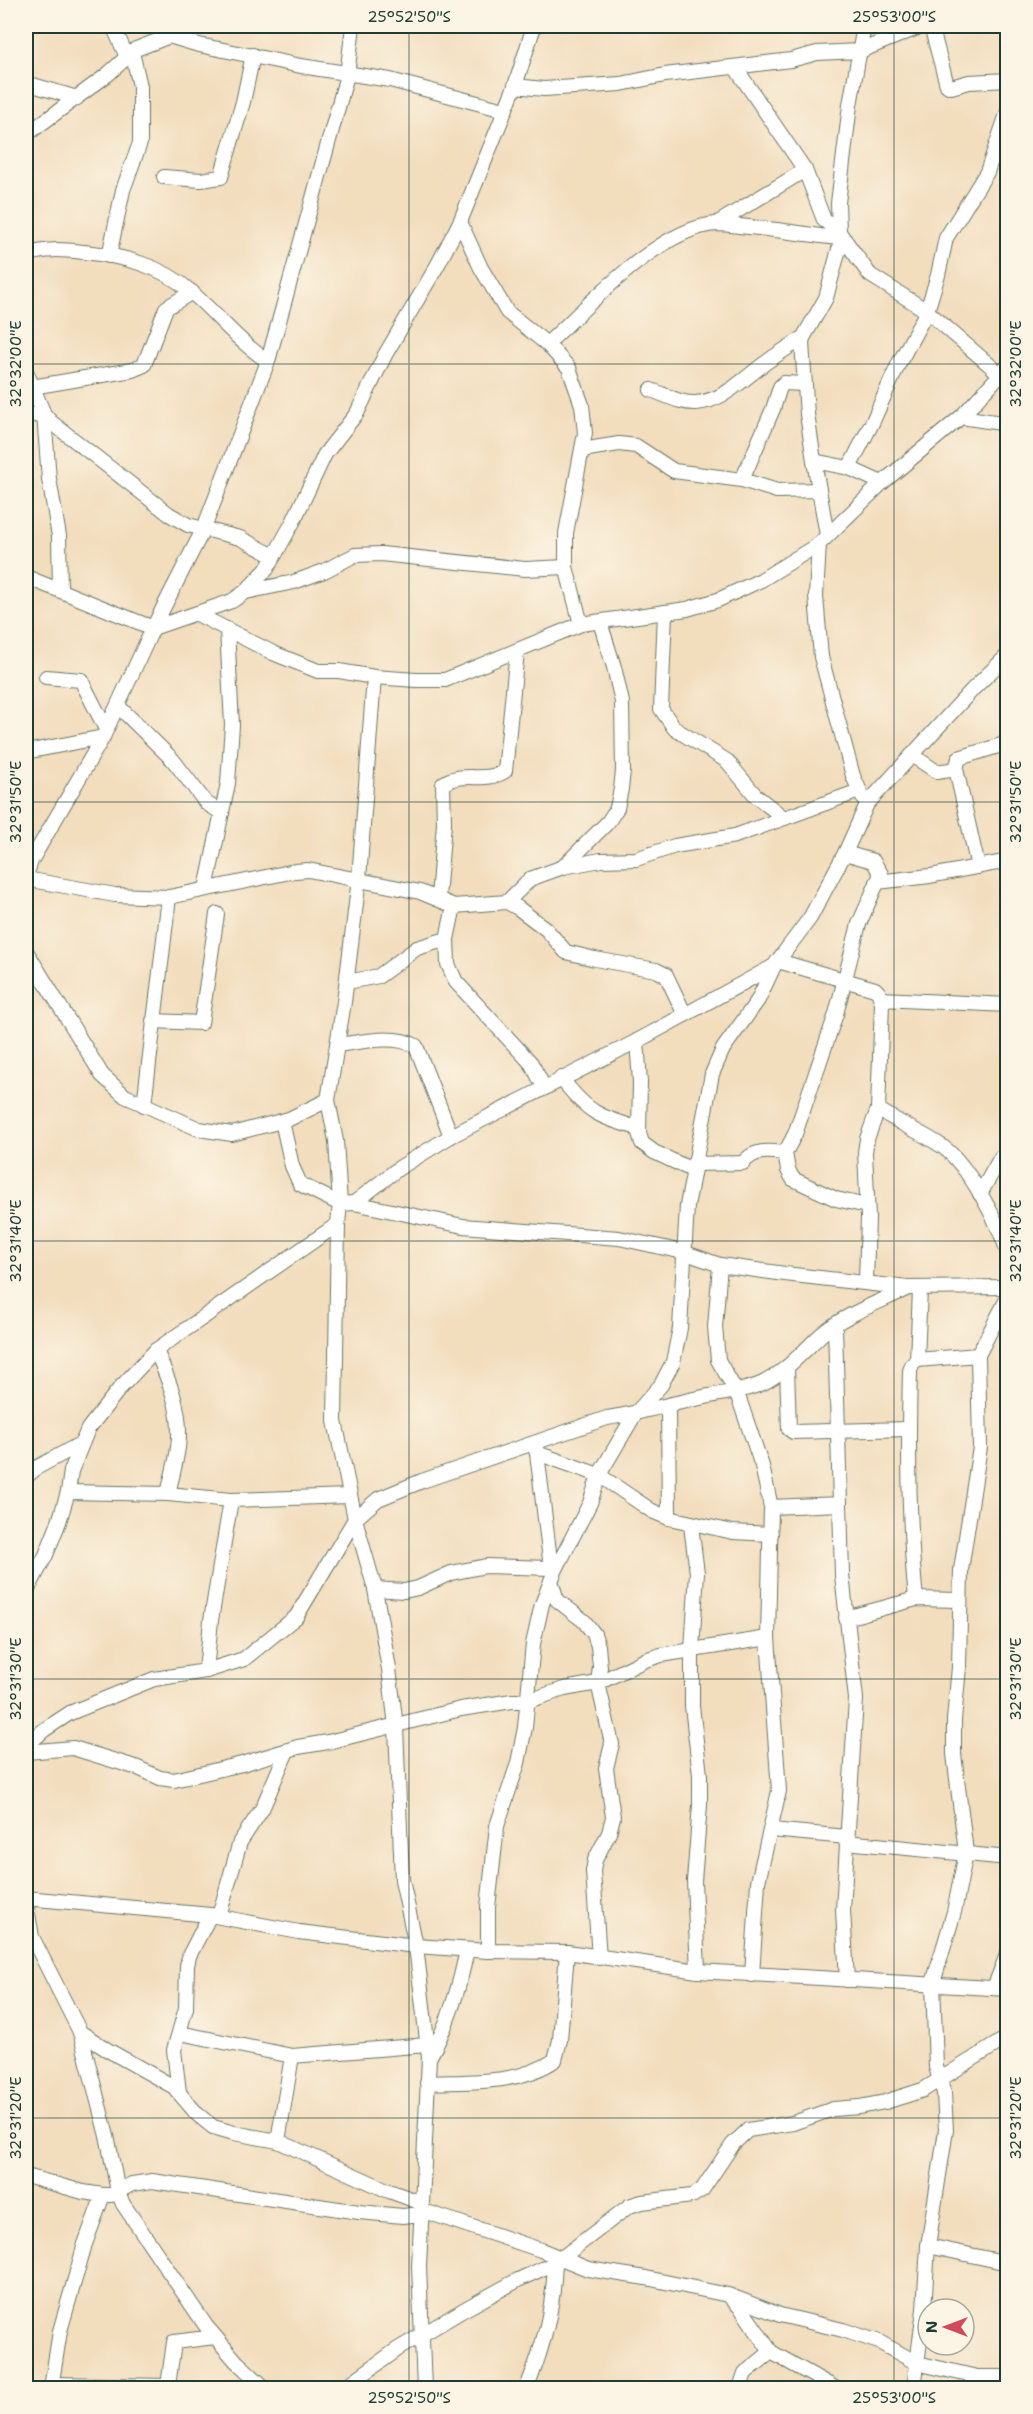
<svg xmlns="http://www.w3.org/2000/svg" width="1033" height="2414" viewBox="0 0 1033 2414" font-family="'Shantell Sans',sans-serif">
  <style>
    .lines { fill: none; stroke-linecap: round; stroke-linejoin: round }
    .minor-casing { stroke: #697564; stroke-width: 16 }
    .minor { stroke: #fff; stroke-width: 14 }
    .ticks { fill: none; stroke: #1f3d34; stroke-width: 1.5; stroke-opacity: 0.45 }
    .neatline { fill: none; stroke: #1f3d34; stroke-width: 2 }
    .ticks-label { font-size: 15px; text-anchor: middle; fill: #1f3d34 }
  </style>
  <rect width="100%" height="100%" fill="#fcf5e5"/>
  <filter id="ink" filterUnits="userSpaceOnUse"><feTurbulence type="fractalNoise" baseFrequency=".0167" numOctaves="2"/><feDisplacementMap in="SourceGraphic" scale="12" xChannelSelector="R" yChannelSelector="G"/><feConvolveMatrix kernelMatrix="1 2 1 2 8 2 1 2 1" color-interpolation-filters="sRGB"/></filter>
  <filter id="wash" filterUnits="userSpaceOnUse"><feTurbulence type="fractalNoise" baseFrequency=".008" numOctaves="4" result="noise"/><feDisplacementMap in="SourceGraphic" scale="24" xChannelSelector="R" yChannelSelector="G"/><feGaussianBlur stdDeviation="1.35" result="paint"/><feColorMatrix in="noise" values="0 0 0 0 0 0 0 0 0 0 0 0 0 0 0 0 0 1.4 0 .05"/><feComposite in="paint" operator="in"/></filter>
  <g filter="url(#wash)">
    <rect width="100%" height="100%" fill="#f2ddbd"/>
  </g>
  <g filter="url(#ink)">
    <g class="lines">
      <defs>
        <g id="minor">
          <polyline points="113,26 127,57"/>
          <polyline points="864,26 850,105 838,203 839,232 870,275 927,311 1000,374"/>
          <polyline points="931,26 947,85 951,87 969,82 1008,80"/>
          <polyline points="169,36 199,45 301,66 390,80 504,110"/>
          <polyline points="735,67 805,170 824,220 839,232"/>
          <polyline points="26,83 77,98"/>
          <polyline points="515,86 544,89 621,84 665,75 791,60 817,53 860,51 922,26"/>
          <polyline points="26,135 107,75 136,49 196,26"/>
          <polyline points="164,177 201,180 221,177 243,102 253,55"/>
          <polyline points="460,222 481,268 507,312 547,344 569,368 582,405 585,433 566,533 566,567 581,624"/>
          <polyline points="716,224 805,170"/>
          <polyline points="846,242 839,249 826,298 803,338 802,343 807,414 814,461 849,468 882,483"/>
          <path d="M26,255C45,248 64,250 84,252C122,256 161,265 190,291C217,314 238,342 268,361"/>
          <polyline points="109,256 123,190 140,143 140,86 132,52"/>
          <path d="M547,344C587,307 660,227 717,224C727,224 738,226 749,227C781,230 812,235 844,239"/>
          <polyline points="26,371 44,414 51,422 169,514 188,525 240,538 274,556"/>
          <polyline points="32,387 132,370 144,365 166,308 192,292"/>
          <path d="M651,390C666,395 681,404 696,403C725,401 746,376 768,361C779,353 792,345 803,338"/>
          <polyline points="26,414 43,416"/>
          <polyline points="44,414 49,479 59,536 60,590"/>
          <polyline points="961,417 1008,424"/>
          <polyline points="582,450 619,444 636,446 674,471 742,480 777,491 819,490"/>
          <polyline points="814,461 827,535"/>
          <polyline points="849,468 873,421 898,365 927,311 938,275 946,238 987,172 1008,111"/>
          <polyline points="742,480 773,409 780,387 784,383 804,384"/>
          <polyline points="26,577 153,628 232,601 245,592 267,569 293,522 325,454 357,413 385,355 437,266 460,222 515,86 534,26"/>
          <polyline points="246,592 294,582 324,571 355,555 381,554 525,569 566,567"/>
          <polyline points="665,612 661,709 675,729 727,761 756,796 784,818"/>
          <polyline points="197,614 273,653 318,671 339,671 374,677 416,680 445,680 581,624 687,609 718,600 761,580 819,544"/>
          <polyline points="46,677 81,680 106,729"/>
          <polyline points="118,706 173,760 206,803 222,813"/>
          <polyline points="26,752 103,737"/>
          <polyline points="912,755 937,772 956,769"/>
          <polyline points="863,798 853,776 821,657 816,596 819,544 882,483 961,417 1008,366"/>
          <polyline points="845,853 873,861 881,874 859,924 836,1014 795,1134 785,1153 788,1170 793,1179 836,1199 867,1206"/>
          <polyline points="563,867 608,822 617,808 621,789 623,771 622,702 614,667 600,622"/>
          <polyline points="978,867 956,769 959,758 1008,743"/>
          <polyline points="26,876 31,861 103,737 153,628 204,528 268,361 339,104 347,75 353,26"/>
          <polyline points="26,879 115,895 169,897 295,871 308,870 420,892 454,906 507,902 530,879 563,867 601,860 636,859 675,846 735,836 859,791"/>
          <polyline points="877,882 930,876 1008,861"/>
          <polyline points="206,889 228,783 232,725 227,629"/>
          <path d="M438,898L444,823L443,784C460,770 486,784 505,771L517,651"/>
          <polyline points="507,902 518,908 546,929 566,952 595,959 656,970 666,975 685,1015"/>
          <polyline points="454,906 447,939 448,964 456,982 531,1063 544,1087"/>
          <polyline points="26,951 102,1075 125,1096 199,1129 232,1134 289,1119 328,1100"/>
          <polyline points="778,961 875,989 879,993 882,1004 878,1109 867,1139 865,1152 868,1218 866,1282"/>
          <polyline points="347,982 379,976 417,948 447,939"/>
          <polyline points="881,999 1008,1005"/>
          <polyline points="153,1021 201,1023 217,914"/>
          <polyline points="637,1041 640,1082 639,1133 642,1143 654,1152 692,1170"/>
          <path d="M337,1045C363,1042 393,1034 416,1046L451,1136"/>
          <path d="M561,1078C586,1111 599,1118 639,1128"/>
          <polyline points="144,1105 169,897"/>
          <path d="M878,1109C898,1123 923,1133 943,1147C968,1165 999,1223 1008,1253"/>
          <polyline points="282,1121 292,1166 300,1184 340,1204"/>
          <path d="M693,1164L743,1163C754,1149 768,1151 785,1153"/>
          <polyline points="980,1194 1001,1157 1008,1152"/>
          <polyline points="354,1203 463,1226 619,1238 683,1252 720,1265 785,1274 908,1288 1008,1287"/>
          <polyline points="340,1204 336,1141 328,1100 344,1002 359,879 374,677"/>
          <polyline points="338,1224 335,1421 355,1519 375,1589 389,1669 396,1726 402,1880 416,1946 429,2058 419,2266 424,2388"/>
          <polyline points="720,1265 715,1327 718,1360 737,1393 762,1466 771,1507 768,1638 779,1791 758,1882 752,1975"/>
          <polyline points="835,1326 842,1575 856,1699 843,1910 847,1980"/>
          <path d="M156,1350C167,1377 180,1405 179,1435C179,1454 172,1475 168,1494"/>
          <polyline points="917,1360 978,1355"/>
          <polyline points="787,1368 789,1429 793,1432 909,1429"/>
          <polyline points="668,1406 669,1518"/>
          <polyline points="535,1448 537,1453 551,1568 555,1571"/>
          <polyline points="537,1453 599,1475 652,1511 669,1518 733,1532 771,1534"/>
          <polyline points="26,1477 36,1468 82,1443"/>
          <polyline points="68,1492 168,1494 231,1500 349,1496"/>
          <polyline points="771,1507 840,1504"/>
          <polyline points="691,1525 697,1573 692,1649 692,1706 700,1775 700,1805 694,1881 698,1971"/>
          <polyline points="551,1581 557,1600 584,1621 594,1634 598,1646 600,1667 598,1683 612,1744 606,1768 613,1817 609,1833 595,1860 593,1871 599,1958"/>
          <polyline points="375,1589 404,1591 418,1588 451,1573 486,1566 551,1568"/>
          <polyline points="26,1593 46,1555 59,1522 68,1492 71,1471 88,1429 120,1388 156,1350 338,1224 340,1204 354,1203 399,1168 451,1136 637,1041 774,966 810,918 845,853 867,804 973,689 1008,655"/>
          <path d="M916,1599C908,1523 908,1447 910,1371L912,1365L917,1360L920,1289"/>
          <polyline points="846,1618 916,1599 959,1600"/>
          <polyline points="206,1671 211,1620 231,1500"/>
          <path d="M26,1746L44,1730L70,1713L154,1679L206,1671L244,1659L296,1617L355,1519L378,1499L422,1481L607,1418C642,1413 675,1402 710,1396C729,1392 746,1391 763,1383C787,1371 803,1351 823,1333C844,1315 882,1301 908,1288"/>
          <polyline points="26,1752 73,1748 138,1768 160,1778 174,1780 242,1764 298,1747 328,1742 461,1709 512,1701 528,1701 564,1689 598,1683 645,1660 661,1655 768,1638"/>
          <polyline points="771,1830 847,1837"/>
          <polyline points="846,1842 1008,1858"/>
          <polyline points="26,1898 210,1915 299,1932 416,1946 488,1951 567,1952 698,1971 1008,1989"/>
          <polyline points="26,1902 32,1937 80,2032 108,2140 118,2192 123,2204 206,2326 236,2361 265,2388"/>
          <polyline points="219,1916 240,1842 262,1809 287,1751"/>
          <polyline points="488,1951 488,1907 497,1826 518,1763 525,1727 533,1644 542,1604 555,1571 590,1503 599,1475 635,1414 661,1385 673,1362 680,1328 687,1206 712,1074 723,1049 758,1000 774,966"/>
          <polyline points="994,1988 1008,1952"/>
          <polyline points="80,2032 106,2049 174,2087 197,2114 213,2127 234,2133 278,2141 389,2191 422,2203"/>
          <polyline points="180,2033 292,2056 427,2045"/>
          <path d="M429,2058C449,2024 459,1988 467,1950"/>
          <path d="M427,2083C469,2081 519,2085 555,2060L560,2040L567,1952"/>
          <polyline points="179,2092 174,2050 186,2008 187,1966 189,1956 210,1915"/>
          <polyline points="278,2141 292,2056"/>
          <polyline points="26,2176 83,2192 103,2195 111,2195 132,2184 152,2181 359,2212 403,2216 430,2213 541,2250 588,2269 646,2278 728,2295 780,2315 843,2330 879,2342 917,2363 977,2377 1008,2377"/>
          <polyline points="928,2246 1008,2263"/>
          <polyline points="732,2299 741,2308 771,2352 835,2388"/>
          <polyline points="52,2384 168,2386 174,2342 215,2337"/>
          <polyline points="51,2388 60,2331 85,2244 103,2195"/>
          <polyline points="344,2388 398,2349 465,2309 518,2280 555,2263 629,2206 642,2202 692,2196 702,2190 733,2144 748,2130 793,2123 833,2109 859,2107 885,2102 923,2090 1008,2037"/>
          <path d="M527,2388C544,2344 553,2311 555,2263"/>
          <polyline points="740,2388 745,2373 771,2352"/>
          <polyline points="914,2388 924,2309 928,2246 946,2130 944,2093 936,2067 933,1983 954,1912 966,1853 954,1754 954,1720 959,1667 961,1570 980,1447 978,1355 1008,1297"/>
        </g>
      </defs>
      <use href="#minor" class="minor-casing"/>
      <use href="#minor" class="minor"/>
    </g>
  </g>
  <path class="ticks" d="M409,26V2388M894,26V2388M26,364H1008M26,802H1008M26,1241H1008M26,1679H1008M26,2118H1008"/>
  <rect width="1033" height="2414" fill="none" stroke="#fcf5e5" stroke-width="66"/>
  <g transform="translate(946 2327) rotate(270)"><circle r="28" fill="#fcf5e5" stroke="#a4ab9e" stroke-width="1.5"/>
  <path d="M0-4.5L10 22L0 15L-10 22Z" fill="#d1495b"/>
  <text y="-9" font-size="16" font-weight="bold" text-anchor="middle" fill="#1f3d34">N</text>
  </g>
  <rect x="33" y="33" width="967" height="2348" class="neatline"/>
  <g class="ticks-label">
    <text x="409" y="22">25°52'50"S</text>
    <text x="894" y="22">25°53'00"S</text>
    <text transform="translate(1016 364) rotate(-90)" y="5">32°32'00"E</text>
    <text transform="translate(16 364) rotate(-90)" y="5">32°32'00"E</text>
    <text transform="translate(1016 802) rotate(-90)" y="5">32°31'50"E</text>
    <text transform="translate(16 802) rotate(-90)" y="5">32°31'50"E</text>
    <text transform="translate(1016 1241) rotate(-90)" y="5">32°31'40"E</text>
    <text transform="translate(16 1241) rotate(-90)" y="5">32°31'40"E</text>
    <text transform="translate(16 1679) rotate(-90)" y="5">32°31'30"E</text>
    <text transform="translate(1016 1679) rotate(-90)" y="5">32°31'30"E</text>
    <text transform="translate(16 2118) rotate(-90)" y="5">32°31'20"E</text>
    <text transform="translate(1016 2118) rotate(-90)" y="5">32°31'20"E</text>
    <text x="409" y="2403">25°52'50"S</text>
    <text x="894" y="2403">25°53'00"S</text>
  </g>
</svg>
